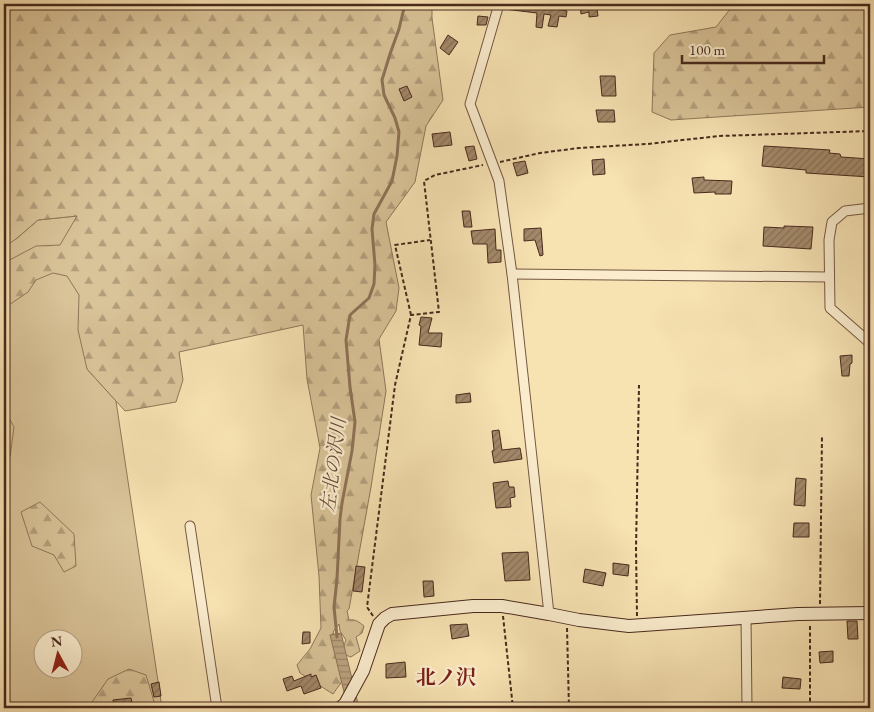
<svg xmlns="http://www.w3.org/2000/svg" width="874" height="712" viewBox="0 0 874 712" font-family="'EB Garamond','Noto Serif JP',serif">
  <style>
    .green { fill: #d9c398; stroke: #91765a; fill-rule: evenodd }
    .forest { fill: url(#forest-firs); stroke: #91765a }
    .water { fill: url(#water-rules); stroke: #8e7257 }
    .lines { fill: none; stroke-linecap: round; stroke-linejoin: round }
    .stream { stroke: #8e7257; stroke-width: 3 }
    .building { fill: url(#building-hatch); stroke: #49291c }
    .street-casing { stroke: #745742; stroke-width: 11 }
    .secondary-casing { stroke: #49291c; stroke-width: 14 }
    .path { stroke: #49291c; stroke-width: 2; stroke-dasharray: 4 2.5; stroke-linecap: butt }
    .street { stroke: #faeccd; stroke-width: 9 }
    .secondary { stroke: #faeccd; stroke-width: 12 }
    .labels { text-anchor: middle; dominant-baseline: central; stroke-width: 4.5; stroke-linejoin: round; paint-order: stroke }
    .water-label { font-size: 19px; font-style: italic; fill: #664835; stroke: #faeccd }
    .quarter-label { font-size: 20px; font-weight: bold; fill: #7a1f14; stroke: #faeccd }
  </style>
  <defs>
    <pattern id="forest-firs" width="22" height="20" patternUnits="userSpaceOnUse" patternTransform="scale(1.25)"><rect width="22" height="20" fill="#d9c398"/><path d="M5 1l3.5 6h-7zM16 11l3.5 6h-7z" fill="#b29e7b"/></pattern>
    <pattern id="water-rules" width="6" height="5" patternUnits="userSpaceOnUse" patternTransform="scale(1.25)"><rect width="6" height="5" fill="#bca37f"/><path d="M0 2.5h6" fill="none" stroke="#9b8567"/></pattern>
    <pattern id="building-hatch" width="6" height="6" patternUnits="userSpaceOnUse" patternTransform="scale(1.25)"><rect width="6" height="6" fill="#a3896a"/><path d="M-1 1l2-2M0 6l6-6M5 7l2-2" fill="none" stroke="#877056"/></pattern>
  </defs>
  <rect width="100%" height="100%" fill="#f7e2b2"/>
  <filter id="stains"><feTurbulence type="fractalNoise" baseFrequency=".004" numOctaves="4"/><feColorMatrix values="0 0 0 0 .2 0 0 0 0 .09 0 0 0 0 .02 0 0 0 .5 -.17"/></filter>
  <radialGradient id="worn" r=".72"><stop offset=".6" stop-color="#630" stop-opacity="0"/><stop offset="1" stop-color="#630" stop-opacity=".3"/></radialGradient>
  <path class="green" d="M77,216L87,369L116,401L162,708H4V243L16,239L38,220ZM42,640H72V670H42Z"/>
  <g class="forest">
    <path d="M4,4H432V18L443,100L426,126L415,182L386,222L399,288L396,311L379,339L386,391L371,487L349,609L347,611L349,620C356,619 359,622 364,626L362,633L356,637L360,651L351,657L343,654V648L346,640L340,631L339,624L333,632L342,660L348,673L333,694L300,673L297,665L310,649L321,628L319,576L311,495L320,448L307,379L303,325L179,352L183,380L176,402L125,411L87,369L78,330L79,295L67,276L53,273L36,280L28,292L9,305L4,304V263L36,246L60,245L77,216L38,220L16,239L4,247Z"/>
    <polygon points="734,4 870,4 870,107 671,120 652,112 654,53 670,35 716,27"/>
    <polygon points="4,409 14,427 10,457 4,456"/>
    <polygon points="40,502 74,534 76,566 64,572 54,555 32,546 21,512"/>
    <polygon points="129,669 146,675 156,708 91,708 90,705 108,679"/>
  </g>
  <polygon class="water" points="341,633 359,708 348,708 330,635"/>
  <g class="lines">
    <polyline class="stream" points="337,637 334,607 337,579 340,519 342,503 352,451 355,422 350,387 346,340 350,315 369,298 374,284 375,265 372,229 374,214 392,181 397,156 399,132 395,118 384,95 382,80 390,54 399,29 405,4"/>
  </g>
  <g class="building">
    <polygon points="505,4 546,4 545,7 567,11 566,17 559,16 557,27 548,26 551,15 544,14 542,28 536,27 537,13 504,9"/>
    <polygon points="580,4 608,4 608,6 597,9 598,16 589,17 589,12 581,14"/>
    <polygon points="478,16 488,17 486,25 477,25"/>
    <polygon points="448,35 458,42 449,55 440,48"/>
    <polygon points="600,76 615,76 616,96 602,96"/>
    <polygon points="407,86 412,97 404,101 399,89"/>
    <polygon points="596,110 614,110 615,122 598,122"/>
    <polygon points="450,132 452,145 434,147 432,134"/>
    <polygon points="474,146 477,159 469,161 465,147"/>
    <polygon points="764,146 830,150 829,153 840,154 841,157 870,159 870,177 806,173 806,170 762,166"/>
    <polygon points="604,159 605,174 593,175 592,160"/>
    <polygon points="525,161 528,173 517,176 513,163"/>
    <polygon points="704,177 704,180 732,181 731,194 715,194 715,192 694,193 692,178"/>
    <polygon points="462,211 470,211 472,227 464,227"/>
    <polygon points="784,226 813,227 811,249 763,246 764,227 784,228"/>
    <polygon points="541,228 543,255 540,256 535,240 524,241 524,229"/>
    <polygon points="495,229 496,250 501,250 501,262 488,263 487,244 473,244 471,231"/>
    <polygon points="421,317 432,318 428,333 442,333 441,347 419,345 421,326 419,325"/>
    <polygon points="852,355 852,363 850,364 849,376 842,376 840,356"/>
    <polygon points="470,393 471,402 456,403 456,395"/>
    <polygon points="499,430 502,450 520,448 522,459 494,463 492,451 494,450 492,431"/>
    <polygon points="796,478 806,479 805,506 794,505"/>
    <polygon points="508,481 509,487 514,487 515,497 510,498 511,507 496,508 493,483"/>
    <polygon points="794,523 809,523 809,537 793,537"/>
    <polygon points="528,552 530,580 505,581 502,553"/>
    <polygon points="613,563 629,565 628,576 613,574"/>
    <polygon points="356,566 365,567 362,592 353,591"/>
    <polygon points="585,569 606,573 603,586 583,582"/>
    <polygon points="423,581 433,581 434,596 424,597"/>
    <polygon points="847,621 857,621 858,639 848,639"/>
    <polygon points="467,624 469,636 452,639 450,625"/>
    <polygon points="303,632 310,632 310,643 302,644"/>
    <polygon points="833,651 833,662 820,663 819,652"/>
    <polygon points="405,662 406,677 386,678 386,664"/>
    <polygon points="311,674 311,677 316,675 321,688 304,694 301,686 287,691 283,679 292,676 294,681"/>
    <polygon points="783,677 801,679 800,689 782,688"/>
    <polygon points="159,682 161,696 154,697 151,684"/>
    <polygon points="131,698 133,708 114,708 113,700"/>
  </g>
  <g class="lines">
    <defs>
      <g id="street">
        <polyline points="499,4 470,104 499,181 512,274 549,614"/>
        <polyline points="870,208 845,211 832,222 829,240 830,308 870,343"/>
        <polyline points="512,274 829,277"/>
        <polyline points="190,526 217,708"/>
        <polyline points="746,617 747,708"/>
      </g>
      <polyline id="secondary" points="340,708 345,704 363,671 379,624 385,618 392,614 473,606 502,606 549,614 579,620 629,626 798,614 870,613"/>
    </defs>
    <use href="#street" class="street-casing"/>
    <use href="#secondary" class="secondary-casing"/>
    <g class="path">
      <polyline points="500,162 540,153 579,148 647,144 719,136 870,131"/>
      <polyline points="411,315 395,245 430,240"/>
      <polyline points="820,604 822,435"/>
      <polyline points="373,616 367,607 395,385 411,315 439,312 424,181 435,175 483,165"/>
      <polyline points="503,616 513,708"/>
      <polyline points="637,616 636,549 639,385"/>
      <polyline points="810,626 810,708"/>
      <polyline points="567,628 569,708"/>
    </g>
    <use href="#street" class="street"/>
    <use href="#secondary" class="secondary"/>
  </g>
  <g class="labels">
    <g class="water-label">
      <text transform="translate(333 465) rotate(-83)">左北の沢川</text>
    </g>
    <g class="quarter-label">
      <text x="446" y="677">北ノ沢</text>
    </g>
  </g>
  <rect width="874" height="712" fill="none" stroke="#f7e2b2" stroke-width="20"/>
  <rect x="5" y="5" width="864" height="702" fill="none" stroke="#49291c" stroke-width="2.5"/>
  <rect x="10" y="10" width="854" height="692" fill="none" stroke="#49291c"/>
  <g transform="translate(58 654) rotate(353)"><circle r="24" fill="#faeccd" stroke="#b39e86"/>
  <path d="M0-4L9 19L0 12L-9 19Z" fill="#8f2418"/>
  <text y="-8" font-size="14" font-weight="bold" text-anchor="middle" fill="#49291c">N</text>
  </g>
  <path d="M682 55v8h142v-8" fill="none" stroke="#49291c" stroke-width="2.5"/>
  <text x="689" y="55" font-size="15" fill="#49291c" stroke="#faeccd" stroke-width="4" paint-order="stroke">100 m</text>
  <rect width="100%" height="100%" filter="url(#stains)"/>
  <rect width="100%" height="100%" fill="url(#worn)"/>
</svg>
